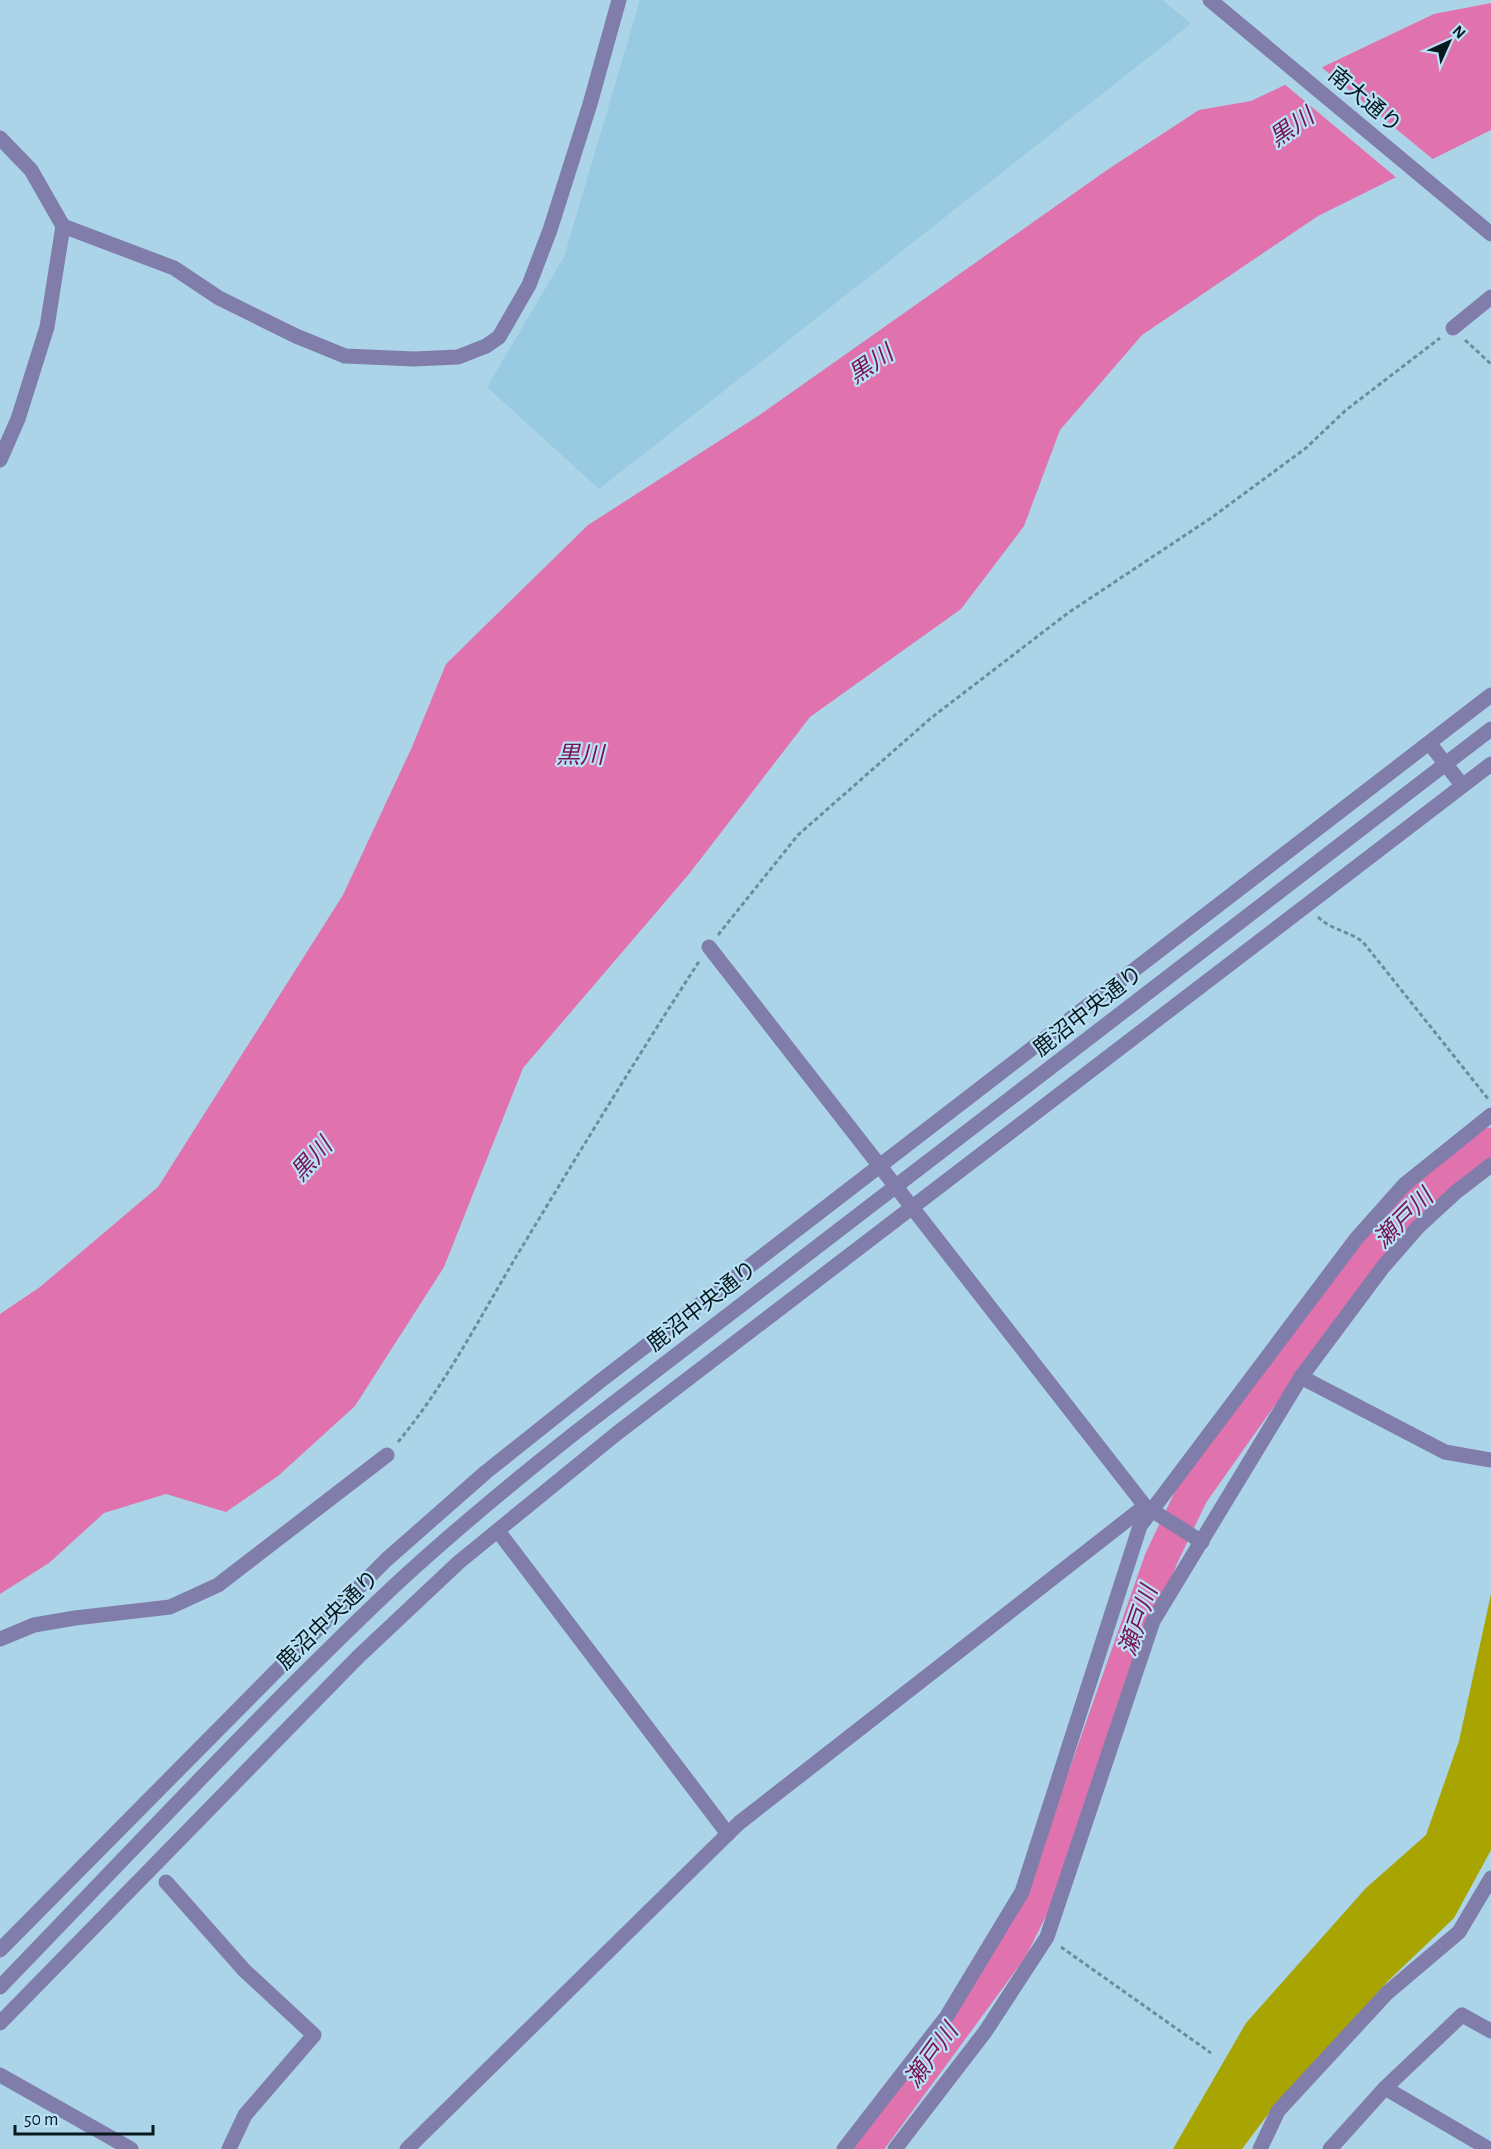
<svg xmlns="http://www.w3.org/2000/svg" width="1491" height="2149" viewBox="0 0 1491 2149" font-family="'Alegreya Sans','Noto Sans JP',sans-serif">
  <style>
    .built { fill: #98cae1 }
    .green { fill: #a8a401 }
    .water { fill: #e072ae }
    .pier { fill: #abd4e8 }
    .lines { fill: none; stroke-linecap: round; stroke-linejoin: round }
    .river { stroke: #e072ae; stroke-width: 33 }
    .path { stroke: #6d8d9c; stroke-width: 3; stroke-dasharray: 4.5 3; stroke-linecap: butt }
    .minor { stroke: #817dab; stroke-width: 15 }
    .labels { text-anchor: middle; dominant-baseline: central; stroke-width: 4.5; stroke-linejoin: round; paint-order: stroke }
    .street-label { font-size: 22px; fill: #08181f; stroke: #b8e1f5 }
    .water-label { font-size: 24px; font-style: italic; fill: #781352; stroke: #b8e1f5 }
  </style>
  <rect width="100%" height="100%" fill="#abd4e8"/>
  <polygon class="built" points="640,0 1163,0 1191,24 599,489 487,387 564,257"/>
  <polygon class="green" points="1491,1594 1491,1850 1454,1918 1387,1982 1269,2113 1242,2149 1173,2149 1246,2023 1366,1888 1426,1835 1459,1741"/>
  <polygon class="water" points="1491,3 1491,130 1318,216 1142,335 1060,430 1024,526 961,609 810,717 689,874 523,1068 444,1267 355,1406 278,1476 226,1512 166,1494 104,1513 49,1563 0,1594 0,1314 40,1287 158,1187 343,895 412,747 446,664 588,525 758,416 1107,170 1199,110 1251,101 1434,14"/>
  <polygon class="pier" points="1320,66 1435,161 1398,179 1283,83"/>
  <g class="lines">
    <polyline class="river" points="864,2149 1011,1949 1054,1863 1161,1559 1192,1494 1305,1334 1384,1235 1428,1193 1491,1144"/>
    <g class="path">
      <polyline points="1465,340 1491,364"/>
      <path d="M1318,917C1331,930 1349,931 1363,942L1489,1100"/>
      <polyline points="718,935 798,835 931,718 1068,613 1211,518 1306,448 1346,410 1440,338"/>
      <path d="M398,1442C447,1383 482,1313 522,1247C580,1151 639,1054 700,960"/>
      <polyline points="1061,1947 1211,2053"/>
    </g>
    <g class="minor">
      <polyline points="1210,0 1491,234"/>
      <polyline points="0,138 31,170 63,226 174,268 219,298 296,336 345,356 414,359 458,357 486,346 499,337 529,285 550,230 590,104 619,0"/>
      <polyline points="1453,328 1491,297"/>
      <polyline points="0,460 18,419 47,327 63,226"/>
      <polyline points="1430,744 1462,785"/>
      <polyline points="1301,1377 1445,1452 1491,1460"/>
      <polyline points="1145,1506 1202,1542"/>
      <polyline points="498,1531 728,1834"/>
      <polyline points="0,1639 34,1625 75,1618 170,1607 218,1585 387,1455"/>
      <polyline points="166,1882 244,1970 314,2035 245,2115 229,2149"/>
      <polyline points="0,1950 386,1560 486,1472 599,1382 1491,695"/>
      <path d="M0,1987C130,1853 257,1716 392,1588C451,1533 513,1482 576,1432L1491,729"/>
      <polyline points="0,2023 358,1657 459,1562 616,1434 1491,764"/>
      <polyline points="0,2075 131,2149"/>
      <polyline points="1385,2088 1489,2149"/>
      <polyline points="407,2149 739,1823 1145,1506 709,947"/>
      <polyline points="844,2149 947,2016 1022,1892 1140,1526 1356,1239 1405,1184 1491,1115"/>
      <polyline points="895,2149 985,2032 1047,1937 1153,1621 1301,1377 1383,1267 1418,1227 1456,1192 1491,1165"/>
      <polyline points="1260,2149 1278,2111 1387,1993 1459,1932 1491,1878"/>
      <polyline points="1330,2149 1385,2088 1462,2015 1491,2031"/>
    </g>
  </g>
  <g class="labels">
    <g class="street-label">
      <text transform="translate(1365 100) rotate(40)">南大通り</text>
      <text transform="translate(1088 1011) rotate(-38)">鹿沼中央通り</text>
      <text transform="translate(702 1306) rotate(-38)">鹿沼中央通り</text>
      <text transform="translate(328 1620) rotate(-44)">鹿沼中央通り</text>
    </g>
    <g class="water-label">
      <text transform="translate(1292 128) rotate(-35)">黒川</text>
      <text transform="translate(871 365) rotate(-34)">黒川</text>
      <text x="580" y="756">黒川</text>
      <text transform="translate(312 1160) rotate(-48)">黒川</text>
      <text transform="translate(1404 1219) rotate(-45)">瀬戸川</text>
      <text transform="translate(1139 1621) rotate(-71)">瀬戸川</text>
      <text transform="translate(932 2056) rotate(-54)">瀬戸川</text>
    </g>
  </g>
  <g transform="translate(1449 42) rotate(45)" stroke="#b8e1f5" stroke-width="4.5" paint-order="stroke">
  <path d="M0-4.5L10 22L0 15L-10 22Z" fill="#08181f"/>
  <text y="-9" font-size="16" font-weight="bold" text-anchor="middle" fill="#08181f">N</text>
  </g>
  <path d="M15 2125v9h138v-9" fill="none" stroke="#08181f" stroke-width="3"/>
  <text x="24" y="2125" font-size="18" fill="#08181f" stroke="#b8e1f5" stroke-width="4.5" paint-order="stroke">50 m</text>
</svg>
